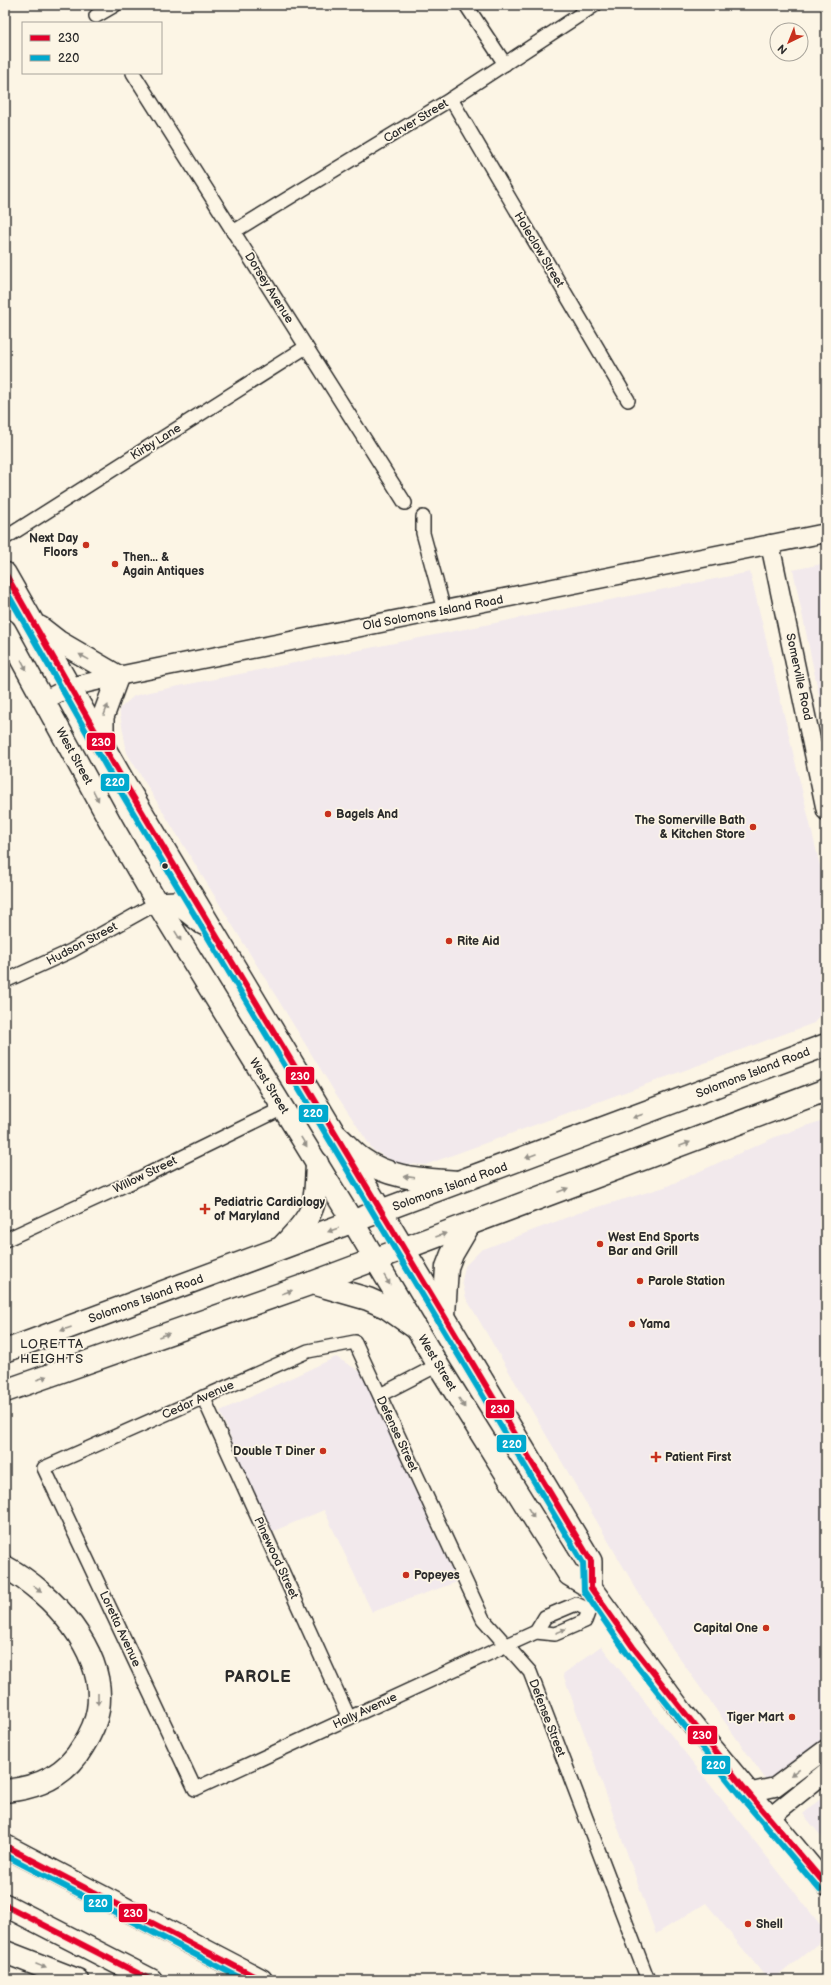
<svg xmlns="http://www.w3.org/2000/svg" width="831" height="1985" viewBox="0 0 831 1985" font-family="'Balsamiq Sans',sans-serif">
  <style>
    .built { fill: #f2e9ec }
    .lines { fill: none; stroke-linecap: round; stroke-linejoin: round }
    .street-casing { stroke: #2b2b2b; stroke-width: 16 }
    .secondary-casing { stroke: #2b2b2b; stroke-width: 21 }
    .primary-casing { stroke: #2b2b2b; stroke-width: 24 }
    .highway-casing { stroke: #2b2b2b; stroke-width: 25 }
    .street { stroke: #fcf5e5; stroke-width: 13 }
    .secondary { stroke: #fcf5e5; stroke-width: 18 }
    .primary { stroke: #fcf5e5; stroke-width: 21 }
    .highway { stroke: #fcf5e5; stroke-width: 22 }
    .bus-1-casing { stroke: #fcf5e5; stroke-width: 9 }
    .bus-2-casing { stroke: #fcf5e5; stroke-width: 9 }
    .bus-1 { stroke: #e4002b; stroke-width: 6 }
    .bus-2 { stroke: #00a9ce; stroke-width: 6 }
    .oneway { fill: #949088 }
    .poi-dot { fill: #c8321e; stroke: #fcf5e5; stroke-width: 1.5 }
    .bus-dot { fill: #2b2b2b; stroke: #fcf5e5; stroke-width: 1.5 }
    .labels { text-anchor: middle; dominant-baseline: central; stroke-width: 3.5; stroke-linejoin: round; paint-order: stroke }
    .street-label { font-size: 12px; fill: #2b2b2b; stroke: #fcf5e5 }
    .poi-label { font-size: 12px; font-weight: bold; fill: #2b2b2b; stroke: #fcf5e5; text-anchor: start }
    .neighbourhood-label { font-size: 13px; letter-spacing: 1px; fill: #2b2b2b; stroke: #fcf5e5 }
    .district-label { font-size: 16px; font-weight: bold; letter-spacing: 1px; fill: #2b2b2b; stroke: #fcf5e5 }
    .line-badge { stroke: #fcf5e5; stroke-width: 1.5 }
    .badge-label { font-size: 11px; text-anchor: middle; font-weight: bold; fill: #fff }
  </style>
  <rect width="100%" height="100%" fill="#fcf5e5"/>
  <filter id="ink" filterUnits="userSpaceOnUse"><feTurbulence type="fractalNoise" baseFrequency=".025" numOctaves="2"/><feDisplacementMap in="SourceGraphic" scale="8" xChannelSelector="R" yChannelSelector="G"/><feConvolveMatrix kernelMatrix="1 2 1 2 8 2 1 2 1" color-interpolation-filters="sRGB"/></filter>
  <g filter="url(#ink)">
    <g class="built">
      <polygon points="826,563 826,729 793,570"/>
      <polygon points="750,572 826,891 826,1007 814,1023 425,1165 396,1163 373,1150 334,1091 127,753 119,709 134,696 149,692"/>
      <polygon points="826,1119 826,1737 769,1784 665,1638 466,1298 462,1281 465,1266 481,1250 581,1212 665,1187 775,1137"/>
      <polygon points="336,1357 361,1372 457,1582 372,1612 324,1510 269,1533 220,1411"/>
      <polygon points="601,1646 826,1932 826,1937 773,1980 768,1980 706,1903 656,1934 563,1674"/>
      <polygon points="826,1794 826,1842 803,1814"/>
    </g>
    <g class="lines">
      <defs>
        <g id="street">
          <polyline points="466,5 505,64"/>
          <polyline points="96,16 115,5"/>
          <polyline points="133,73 405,503"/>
          <polyline points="451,99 628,400"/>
          <polyline points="233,232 451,99 595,5"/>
          <polyline points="423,517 423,533 444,610"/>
          <polyline points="5,538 306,347"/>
          <polyline points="5,981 71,951 157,903"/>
          <polyline points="5,1240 140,1178 283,1108"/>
          <polyline points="380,1395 438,1365"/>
          <polyline points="203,1397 349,1718"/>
          <polyline points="603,1604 589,1610 585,1621 555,1634 536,1632 505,1646 195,1789 44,1468 308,1351 355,1342 483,1619 530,1672 648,1980"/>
          <polyline points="536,1632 545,1617 576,1604 589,1610"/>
        </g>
        <g id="secondary">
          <polyline points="770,544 826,811"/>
          <polyline points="43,701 70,687 118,676 826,533"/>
          <polyline points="748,1793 775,1787 826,1749"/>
          <polyline points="769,1818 826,1772"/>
        </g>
        <g id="primary">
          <polyline points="5,573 123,780 591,1561 591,1588"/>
          <polyline points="40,627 58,641 118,676 103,717 103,746"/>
          <polyline points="5,630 113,827 157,903 353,1222 438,1365 569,1575 591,1588 683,1713 826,1885"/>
          <polyline points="157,903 175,902 203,924"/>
        </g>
        <g id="highway">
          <path d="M337,1136C345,1143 353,1153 362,1159C390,1179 423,1179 457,1182"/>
          <path d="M284,1245C316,1212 315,1208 317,1163"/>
          <polyline points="312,1283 368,1299 386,1307 416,1328"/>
          <polyline points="444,1315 447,1267 452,1254 469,1225"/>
          <polyline points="5,1351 826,1045"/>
          <polyline points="5,1391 312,1283 826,1090"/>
          <path d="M5,1567C52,1592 107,1652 98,1710C96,1723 90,1735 83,1746C66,1776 38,1788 5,1791"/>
          <polyline points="5,1846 261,1980"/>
          <polyline points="5,1905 151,1980"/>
          <polyline points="5,1952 77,1980"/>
        </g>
      </defs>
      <use href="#street" class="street-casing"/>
      <use href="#secondary" class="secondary-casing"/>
      <use href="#primary" class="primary-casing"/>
      <use href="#highway" class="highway-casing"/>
      <use href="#street" class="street"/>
      <use href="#secondary" class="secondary"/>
      <use href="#primary" class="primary"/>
      <use href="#highway" class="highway"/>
      <defs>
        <g id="bus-1">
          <polyline points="5,573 123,780 591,1561 591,1588 633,1647 748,1793 826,1885"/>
          <polyline points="5,1846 261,1980"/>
          <polyline points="5,1905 151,1980"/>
        </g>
        <g id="bus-2">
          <polyline points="5,589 116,784 583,1563 584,1591 626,1652 742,1798 820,1890"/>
          <polyline points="5,1855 244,1980"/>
        </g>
      </defs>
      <use href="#bus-1" class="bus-1-casing"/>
      <use href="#bus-2" class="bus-2-casing"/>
      <use href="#bus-1" class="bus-1"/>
      <use href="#bus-2" class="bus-2"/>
    </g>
    <defs><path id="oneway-solid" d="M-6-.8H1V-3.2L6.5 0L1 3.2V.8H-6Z"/></defs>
    <g class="oneway">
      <use href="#oneway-solid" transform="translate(84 657) rotate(-151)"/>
      <use href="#oneway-solid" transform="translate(24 665) rotate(62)"/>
      <use href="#oneway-solid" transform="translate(106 710) rotate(-69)"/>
      <use href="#oneway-solid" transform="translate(96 796) rotate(62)"/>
      <use href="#oneway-solid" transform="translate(178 936) rotate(58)"/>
      <use href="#oneway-solid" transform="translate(638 1116) rotate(160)"/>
      <use href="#oneway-solid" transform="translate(304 1142) rotate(58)"/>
      <use href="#oneway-solid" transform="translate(685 1144) rotate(-21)"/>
      <use href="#oneway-solid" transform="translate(531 1156) rotate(159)"/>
      <use href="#oneway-solid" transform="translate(409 1177) rotate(-173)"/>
      <use href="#oneway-solid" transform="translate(563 1190) rotate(-21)"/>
      <use href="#oneway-solid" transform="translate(333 1230) rotate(160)"/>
      <use href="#oneway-solid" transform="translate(441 1235) rotate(-20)"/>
      <use href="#oneway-solid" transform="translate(387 1280) rotate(59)"/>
      <use href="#oneway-solid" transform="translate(287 1292) rotate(-19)"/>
      <use href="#oneway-solid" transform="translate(66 1329) rotate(160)"/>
      <use href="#oneway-solid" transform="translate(164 1335) rotate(-19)"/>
      <use href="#oneway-solid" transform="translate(42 1378) rotate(-19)"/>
      <use href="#oneway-solid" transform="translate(462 1403) rotate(58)"/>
      <use href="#oneway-solid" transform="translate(531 1513) rotate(58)"/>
      <use href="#oneway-solid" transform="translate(37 1589) rotate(38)"/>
      <use href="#oneway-solid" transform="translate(561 1631) rotate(-22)"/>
      <use href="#oneway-solid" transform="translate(98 1699) rotate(90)"/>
      <use href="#oneway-solid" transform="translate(795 1772) rotate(142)"/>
      <use href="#oneway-solid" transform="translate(41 1966) rotate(22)"/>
    </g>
  </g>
  <g class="poi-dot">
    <circle cx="86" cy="545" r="4"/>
    <circle cx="115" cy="564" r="4"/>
    <circle cx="328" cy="814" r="4"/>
    <circle cx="753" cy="827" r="4"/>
    <circle cx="449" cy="941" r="4"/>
    <path d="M203 1203h4v4h4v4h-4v4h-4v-4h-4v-4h4z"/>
    <circle cx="600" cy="1244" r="4"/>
    <circle cx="640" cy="1281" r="4"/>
    <circle cx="632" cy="1324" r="4"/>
    <circle cx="323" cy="1451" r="4"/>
    <path d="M654 1451h4v4h4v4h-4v4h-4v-4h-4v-4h4z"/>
    <circle cx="406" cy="1575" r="4"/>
    <circle cx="766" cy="1628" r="4"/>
    <circle cx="792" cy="1717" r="4"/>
    <circle cx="748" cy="1924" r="4"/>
  </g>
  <circle class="bus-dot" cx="165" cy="866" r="3.5"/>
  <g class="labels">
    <g class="street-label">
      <text transform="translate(416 121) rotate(-31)">Carver Street</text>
      <text transform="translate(539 250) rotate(59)">Holeclow Street</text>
      <text transform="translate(269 288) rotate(58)">Dorsey Avenue</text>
      <text transform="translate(156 442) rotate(-32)">Kirby Lane</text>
      <text transform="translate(433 613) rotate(-11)">Old Solomons Island Road</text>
      <text transform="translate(799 677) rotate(78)">Somerville Road</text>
      <text transform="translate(74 756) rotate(61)">West Street</text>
      <text transform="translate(82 944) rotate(-28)">Hudson Street</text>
      <text transform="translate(753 1073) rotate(-21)">Solomons Island Road</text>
      <text transform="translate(269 1086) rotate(58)">West Street</text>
      <text transform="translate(145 1175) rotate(-26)">Willow Street</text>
      <text transform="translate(450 1187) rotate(-20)">Solomons Island Road</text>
      <text transform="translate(146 1299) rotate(-20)">Solomons Island Road</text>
      <text transform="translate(437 1363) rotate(59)">West Street</text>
      <text transform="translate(198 1400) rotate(-24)">Cedar Avenue</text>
      <text transform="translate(397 1434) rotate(65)">Defense Street</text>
      <text transform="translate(276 1558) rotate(65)">Pinewood Street</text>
      <text transform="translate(120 1629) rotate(65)">Loretta Avenue</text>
      <text transform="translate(365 1711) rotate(-25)">Holly Avenue</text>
      <text transform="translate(547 1718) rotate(69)">Defense Street</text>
    </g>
    <g class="poi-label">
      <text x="78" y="538" text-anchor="end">Next Day<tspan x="78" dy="14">Floors</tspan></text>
      <text x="123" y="557">Then... &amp;<tspan x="123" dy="14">Again Antiques</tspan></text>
      <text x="336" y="814">Bagels And</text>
      <text x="745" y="820" text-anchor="end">The Somerville Bath<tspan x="745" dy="14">&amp; Kitchen Store</tspan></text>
      <text x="457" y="941">Rite Aid</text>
      <text x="214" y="1202">Pediatric Cardiology<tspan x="214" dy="14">of Maryland</tspan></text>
      <text x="608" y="1237">West End Sports<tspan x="608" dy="14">Bar and Grill</tspan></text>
      <text x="648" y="1281">Parole Station</text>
      <text x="640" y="1324">Yama</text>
      <text x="315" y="1451" text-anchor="end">Double T Diner</text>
      <text x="665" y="1457">Patient First</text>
      <text x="414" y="1575">Popeyes</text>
      <text x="758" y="1628" text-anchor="end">Capital One</text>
      <text x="784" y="1717" text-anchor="end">Tiger Mart</text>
      <text x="756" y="1924">Shell</text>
    </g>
    <g class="neighbourhood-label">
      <text x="52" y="1344">LORETTA<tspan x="52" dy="15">HEIGHTS</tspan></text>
    </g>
    <g class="district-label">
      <text x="258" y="1677">PAROLE</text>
    </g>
  </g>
  <g class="line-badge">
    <rect x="86" y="732" width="30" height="19" rx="4" fill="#e4002b"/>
    <rect x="100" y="773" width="30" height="19" rx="4" fill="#00a9ce"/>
    <rect x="285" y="1066" width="30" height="19" rx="4" fill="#e4002b"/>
    <rect x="298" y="1104" width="31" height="19" rx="4" fill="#00a9ce"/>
    <rect x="485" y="1399" width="30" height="20" rx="4" fill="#e4002b"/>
    <rect x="496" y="1434" width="31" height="19" rx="4" fill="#00a9ce"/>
    <rect x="687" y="1725" width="31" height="20" rx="4" fill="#e4002b"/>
    <rect x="701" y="1755" width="30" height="20" rx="4" fill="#00a9ce"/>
    <rect x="83" y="1894" width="30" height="19" rx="4" fill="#00a9ce"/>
    <rect x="118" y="1903" width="30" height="20" rx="4" fill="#e4002b"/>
  </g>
  <g class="badge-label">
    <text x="101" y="746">230</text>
    <text x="115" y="786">220</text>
    <text x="300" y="1080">230</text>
    <text x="313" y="1117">220</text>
    <text x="500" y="1413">230</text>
    <text x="512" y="1448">220</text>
    <text x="702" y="1739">230</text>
    <text x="716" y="1769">220</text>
    <text x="98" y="1907">220</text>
    <text x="133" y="1917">230</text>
  </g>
  <rect width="831" height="1985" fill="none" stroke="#fcf5e5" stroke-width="20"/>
  <rect x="10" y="10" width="811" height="1965" fill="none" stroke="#2b2b2b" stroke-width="1.5" filter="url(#ink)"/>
  <rect x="22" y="22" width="140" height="52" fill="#fcf5e5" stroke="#a8a49b"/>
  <rect x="30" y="35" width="20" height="6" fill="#e4002b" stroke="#a8a49b"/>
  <text x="58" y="42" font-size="12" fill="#2b2b2b">230</text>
  <rect x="30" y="55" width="20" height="6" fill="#00a9ce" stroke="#a8a49b"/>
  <text x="58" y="62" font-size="12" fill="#2b2b2b">220</text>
  <g transform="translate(789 42) rotate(223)"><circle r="19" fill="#fcf5e5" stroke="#a8a49b"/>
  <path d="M0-3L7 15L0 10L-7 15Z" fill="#c8321e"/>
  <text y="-6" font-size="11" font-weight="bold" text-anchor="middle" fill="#2b2b2b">N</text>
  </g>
</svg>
